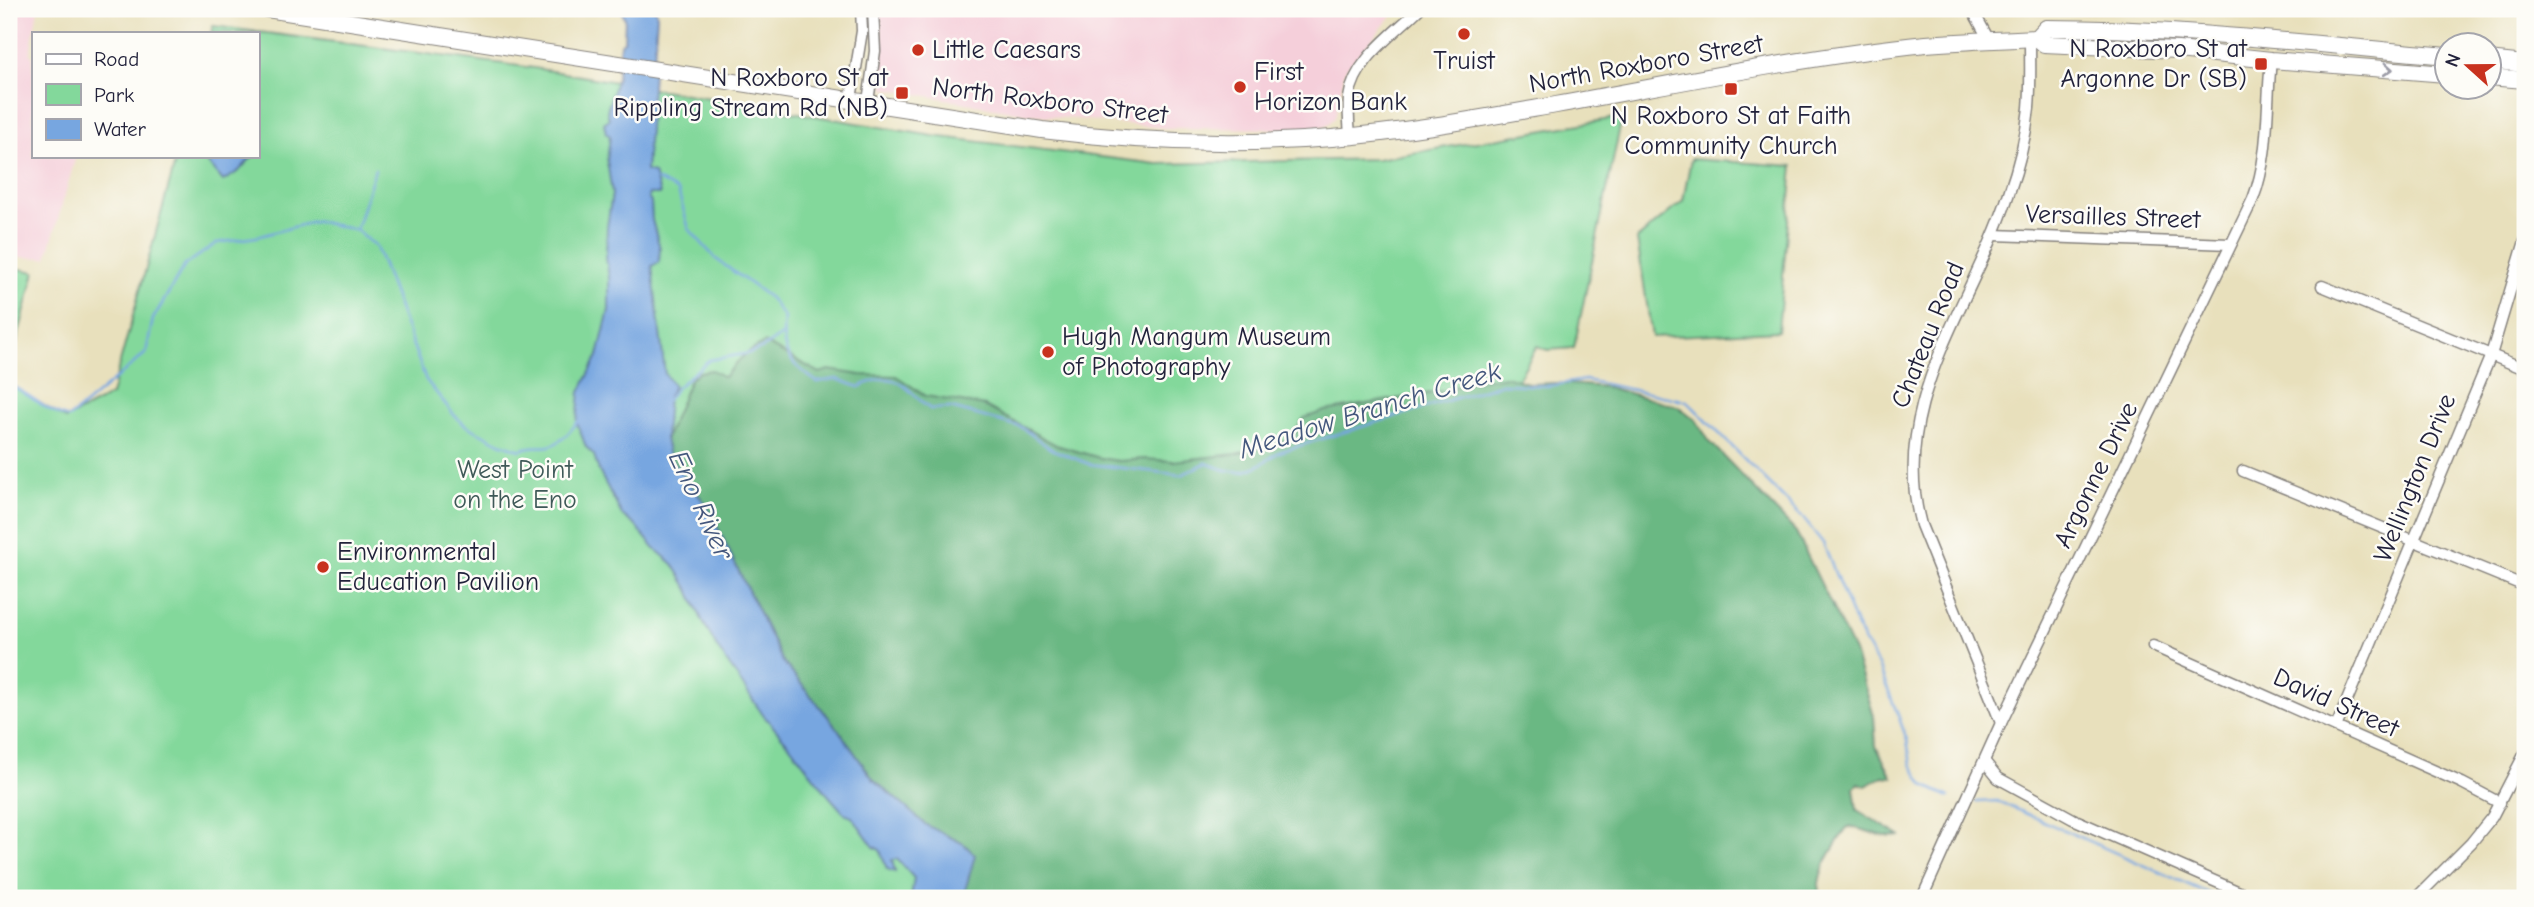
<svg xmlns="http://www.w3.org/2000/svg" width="2534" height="907" viewBox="0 0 2534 907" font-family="'Comic Neue',sans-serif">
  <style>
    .built { fill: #f5cfda }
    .green { fill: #83d89b; stroke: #527d6b; stroke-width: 2 }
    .forest { fill: #6ab883; stroke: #466d5f; stroke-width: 2 }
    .water { fill: #77a6e0; stroke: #4c648e; stroke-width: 2 }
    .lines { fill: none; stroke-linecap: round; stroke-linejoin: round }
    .stream { stroke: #77a6e0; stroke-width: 2.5 }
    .minor-casing { stroke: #85817c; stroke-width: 13 }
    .highway-casing { stroke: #85817c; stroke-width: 18 }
    .minor { stroke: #fff; stroke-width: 10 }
    .highway { stroke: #fff; stroke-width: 16 }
    .oneway { stroke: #9c9ca7 }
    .poi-dot { fill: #c8321e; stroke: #fdfcf7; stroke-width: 2.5 }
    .labels { text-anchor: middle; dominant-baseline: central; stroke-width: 5; stroke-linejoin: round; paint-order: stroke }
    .poi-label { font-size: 26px; fill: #22223b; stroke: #fdfcf7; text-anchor: start }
    .street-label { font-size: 26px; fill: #22223b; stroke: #fdfcf7 }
    .park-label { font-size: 26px; fill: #3f5958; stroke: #fdfcf7 }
    .water-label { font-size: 28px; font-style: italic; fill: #44577d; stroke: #fdfcf7 }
  </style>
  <rect width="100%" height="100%" fill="#fdfcf7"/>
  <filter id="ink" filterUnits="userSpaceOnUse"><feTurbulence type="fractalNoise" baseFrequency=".0143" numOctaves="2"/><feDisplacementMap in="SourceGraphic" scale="14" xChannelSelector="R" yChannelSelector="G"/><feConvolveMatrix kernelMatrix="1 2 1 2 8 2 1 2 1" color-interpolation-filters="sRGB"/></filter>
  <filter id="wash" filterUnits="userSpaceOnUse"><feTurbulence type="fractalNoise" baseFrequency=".00686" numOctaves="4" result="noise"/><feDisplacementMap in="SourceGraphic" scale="28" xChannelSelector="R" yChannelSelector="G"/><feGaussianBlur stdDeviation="1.57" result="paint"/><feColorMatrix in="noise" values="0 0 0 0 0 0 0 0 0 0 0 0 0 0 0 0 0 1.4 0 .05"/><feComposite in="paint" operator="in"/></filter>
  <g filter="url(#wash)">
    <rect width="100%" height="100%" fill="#e8e0bc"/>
    <g class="built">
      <polygon points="9,9 38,9 30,54 33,57 33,156 76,156 47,258 9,257"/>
      <polygon points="880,9 1398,9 1345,70 1335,118 1325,127 1284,129 1165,128 1027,114 884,88"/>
    </g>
    <g class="green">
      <polygon points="213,26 534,68 933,136 1157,164 1377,159 1622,117 1574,348 1547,350 1537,346 1516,383 1357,898 9,898 9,384 66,419 111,395 177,156 257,156 257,33 211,33"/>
      <polygon points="1691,159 1793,166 1778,331 1652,337 1637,239 1683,201"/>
      <polygon points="9,267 35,272 9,371"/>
    </g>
    <path class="forest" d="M764,343L820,373L829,370L861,375L896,376L926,396L985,406L1056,445L1100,458L1119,461L1144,459L1173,461L1236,454L1281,442L1292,437L1304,418L1325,411L1443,391L1468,382L1505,376L1531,384L1556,383L1607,387L1679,407L1696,420L1709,441L1796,532L1854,652L1874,716L1876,746L1892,777L1883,776L1866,786L1858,783L1854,788L1857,810L1900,836C1881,839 1865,828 1847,827C1835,846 1813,875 1820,898H963L974,855L964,844L926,826L873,779L835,725L783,662L707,506L669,457L665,440L690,379L699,372L712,370L724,377L744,355Z"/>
    <g class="water">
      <polygon points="620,9 656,9 657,16 646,171 654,173 660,194 649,194 648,198 651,202 652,220 660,248 659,262 652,266 665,374 674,386 668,396 665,439 669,457 707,506 783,662 835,725 873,779 926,825 964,844 975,855 963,898 911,898 914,878 897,859 892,860 895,872 887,869 880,850 874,847 853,818 843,812 829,796 790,746 763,715 718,649 702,620 689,590 673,564 654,548 636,526 622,515 599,471 594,455 586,447 577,423 580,392 598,356 609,310 609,278 606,258 607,227 612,194 607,161 610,136 606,133 604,123 609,119 607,111 617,77 620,44 624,41 625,18"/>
      <polygon points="202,156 252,156 252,157 239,171 223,181"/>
    </g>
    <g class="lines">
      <g class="stream">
        <path d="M657,180L678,191L689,229L716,259L770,298L784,318C780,354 790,363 817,382L837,379L859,387C896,368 902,385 930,409L951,408L1021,427L1051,449L1089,464L1181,475L1206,463C1241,478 1249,473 1279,452L1502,384L1548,386L1585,380L1687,401L1802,517L1823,543L1857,628L1878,665L1898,715L1907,740L1911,764L1924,785L1949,797"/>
        <polyline points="356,230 375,169"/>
        <path d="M9,385C31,394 46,412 69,418L146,353L153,319L185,265L217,243L256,237L316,221L356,230L376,247L426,380L455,416L465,425L500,443L521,450C532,444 539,448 549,446C563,442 571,430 579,420"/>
        <polyline points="667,400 677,387 709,360 750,353 763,348 782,335"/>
        <polyline points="1977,802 1997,801 2219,898"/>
      </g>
    </g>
  </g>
  <g filter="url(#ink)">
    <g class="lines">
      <defs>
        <g id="minor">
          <polyline points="1972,9 1989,40"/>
          <polyline points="851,99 862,31 861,9"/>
          <polyline points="868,102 875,51 873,9"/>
          <path d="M1350,136C1349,124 1348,110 1349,98C1354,60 1394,34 1419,9"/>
          <polyline points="1994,235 2230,244"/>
          <polyline points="2322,286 2525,369"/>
          <polyline points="2243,471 2525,586"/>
          <polyline points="2153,646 2462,783 2500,803"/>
          <path d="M2001,723L1921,525C1888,403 1972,306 2008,196C2018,168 2026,137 2029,108C2031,85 2030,61 2030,38"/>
          <polyline points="2336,727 2491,355 2525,241"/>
          <polyline points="1985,762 1998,778 2073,819 2253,898"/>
          <path d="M1922,898L2001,723L2253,199C2270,155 2266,106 2271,60"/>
          <polyline points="2416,898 2471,843 2492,817 2525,753"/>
        </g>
        <g id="highway">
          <path d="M267,9L1042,130C1138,142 1235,146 1332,138C1407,132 1482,118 1556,105C1679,83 1802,57 1926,44C1963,41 2000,40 2037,38L2044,44L2178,50L2271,60L2446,74"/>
          <path d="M2037,38L2046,28C2180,28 2313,44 2446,56"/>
          <polyline points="2488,60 2525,64"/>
          <polyline points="2488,77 2525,80"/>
        </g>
      </defs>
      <use href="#minor" class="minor-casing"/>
      <use href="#highway" class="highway-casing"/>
      <use href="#minor" class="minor"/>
      <use href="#highway" class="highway"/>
    </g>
    <defs><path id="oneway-chevron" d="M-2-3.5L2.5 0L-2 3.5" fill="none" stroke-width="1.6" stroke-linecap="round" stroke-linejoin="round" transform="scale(1.75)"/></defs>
    <use class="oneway" href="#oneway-chevron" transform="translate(2388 69) rotate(4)"/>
  </g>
  <g class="poi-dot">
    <circle cx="1464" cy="34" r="7"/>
    <circle cx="918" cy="50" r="7"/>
    <rect x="2254" y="57" width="14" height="14" rx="3.5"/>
    <circle cx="1240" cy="87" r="7"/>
    <rect x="1724" y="82" width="14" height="14" rx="3.5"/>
    <rect x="895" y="86" width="14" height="14" rx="3.5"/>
    <circle cx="1048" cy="352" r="7"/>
    <circle cx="323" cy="567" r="7"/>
  </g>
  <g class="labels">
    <g class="poi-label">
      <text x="2247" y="49" text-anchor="end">N Roxboro St at<tspan x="2247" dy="30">Argonne Dr (SB)</tspan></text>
      <text x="932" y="50">Little Caesars</text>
      <text x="1464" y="61" text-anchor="middle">Truist</text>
      <text x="1254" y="72">First<tspan x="1254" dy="30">Horizon Bank</tspan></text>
      <text x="888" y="78" text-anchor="end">N Roxboro St at<tspan x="888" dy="30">Rippling Stream Rd (NB)</tspan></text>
      <text x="1731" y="116" text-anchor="middle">N Roxboro St at Faith<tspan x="1731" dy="30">Community Church</tspan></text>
      <text x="1062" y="337">Hugh Mangum Museum<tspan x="1062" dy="30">of Photography</tspan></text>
      <text x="337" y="552">Environmental<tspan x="337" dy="30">Education Pavilion</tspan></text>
    </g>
    <g class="street-label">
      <text transform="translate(1646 64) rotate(-10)">North Roxboro Street</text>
      <text transform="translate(1050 101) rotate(7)">North Roxboro Street</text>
      <text transform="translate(2113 217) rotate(2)">Versailles Street</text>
      <text transform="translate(1928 335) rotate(-68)">Chateau Road</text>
      <text transform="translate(2096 475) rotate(-64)">Argonne Drive</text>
      <text transform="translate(2415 478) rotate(-68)">Wellington Drive</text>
      <text transform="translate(2336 703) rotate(24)">David Street</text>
    </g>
    <g class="park-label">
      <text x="515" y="470">West Point<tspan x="515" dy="30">on the Eno</tspan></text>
    </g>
    <g class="water-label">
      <text transform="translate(1370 410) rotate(-17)">Meadow Branch Creek</text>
      <text transform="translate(701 505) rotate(65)">Eno River</text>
    </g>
  </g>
  <rect width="2534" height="907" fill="none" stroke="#fdfcf7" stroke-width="35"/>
  <rect x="32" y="32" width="228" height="126" fill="#fdfcf7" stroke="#a5a5ac" stroke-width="2"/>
  <rect x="46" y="54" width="35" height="10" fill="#ffffff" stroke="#a5a5ac" stroke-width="2"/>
  <text x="94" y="66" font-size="21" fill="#22223b">Road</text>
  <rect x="46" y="84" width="35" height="21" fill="#83d89b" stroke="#a5a5ac" stroke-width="2"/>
  <text x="94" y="102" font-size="21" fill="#22223b">Park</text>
  <rect x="46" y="119" width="35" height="21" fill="#77a6e0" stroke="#a5a5ac" stroke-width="2"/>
  <text x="94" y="136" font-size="21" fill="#22223b">Water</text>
  <g transform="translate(2468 66) rotate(291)"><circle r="33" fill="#fdfcf7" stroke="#a5a5ac" stroke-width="2"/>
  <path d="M0-5L12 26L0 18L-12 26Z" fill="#c8321e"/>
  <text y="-10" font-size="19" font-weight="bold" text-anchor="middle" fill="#22223b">N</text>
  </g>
</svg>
